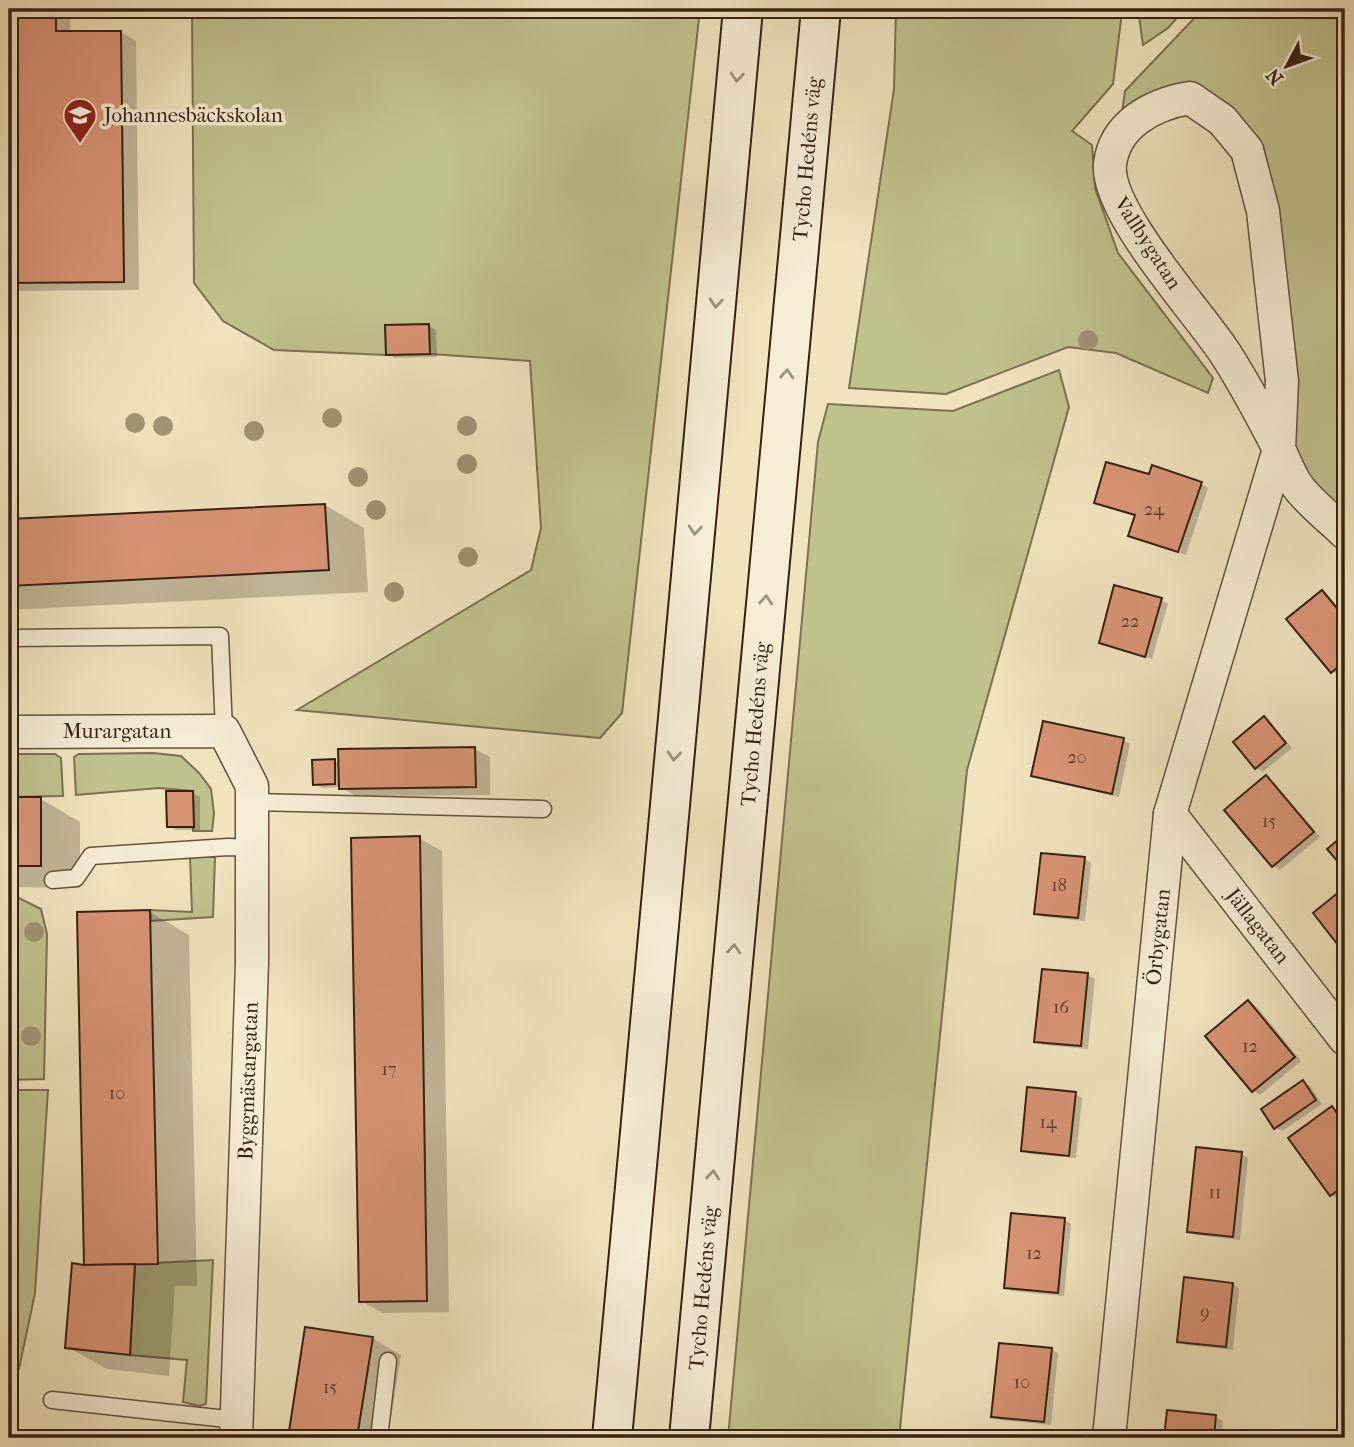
<svg xmlns="http://www.w3.org/2000/svg" width="1354" height="1447" viewBox="0 0 1354 1447" font-family="'IM FELL French Canon',serif">
  <style>
    .green { fill: #c0c28d; stroke: #7b7150; stroke-width: 2 }
    .shadow { fill: #0003 }
    .building { fill: #d99474; stroke: #362014; stroke-width: 2 }
    .lines { fill: none; stroke-linecap: round; stroke-linejoin: round }
    .lane-casing { stroke: #64513e; stroke-width: 19 }
    .street-casing { stroke: #64513e; stroke-width: 35 }
    .secondary-casing { stroke: #362014; stroke-width: 42 }
    .lane { stroke: #f5edd4; stroke-width: 16 }
    .street { stroke: #f5edd4; stroke-width: 32 }
    .secondary { stroke: #f5edd4; stroke-width: 38 }
    .tree { fill: #a09374 }
    .oneway { stroke: #9f917e }
    .labels { text-anchor: middle; dominant-baseline: central; stroke-width: 7; stroke-linejoin: round; paint-order: stroke }
    .number-label { font-size: 18px; fill: #5f3d2c }
    .poi-label { font-size: 21px; fill: #362014; stroke: #f5edd4; text-anchor: start }
    .street-label { font-size: 21px; fill: #362014; stroke: #f5edd4 }
  </style>
  <rect width="100%" height="100%" fill="#f0e4bd"/>
  <filter id="stains"><feTurbulence type="fractalNoise" baseFrequency=".00286" numOctaves="4"/><feColorMatrix values="0 0 0 0 .2 0 0 0 0 .09 0 0 0 0 .02 0 0 0 .5 -.17"/></filter>
  <radialGradient id="worn" r=".72"><stop offset=".6" stop-color="#630" stop-opacity="0"/><stop offset="1" stop-color="#630" stop-opacity=".3"/></radialGradient>
  <g class="green">
    <polygon points="192,9 700,9 622,713 600,738 297,710 531,570 541,528 530,361 430,354 386,355 274,350 223,321 194,283"/>
    <polygon points="896,9 1119,9 1121,20 1113,84 1072,131 1092,145 1095,188 1118,253 1213,378 1208,393 1116,353 1068,347 946,394 849,388 894,89"/>
    <polygon points="1138,9 1185,9 1168,28 1143,45"/>
    <polygon points="1203,9 1345,9 1345,533 1297,486 1247,150 1190,98 1119,135 1125,91"/>
    <polygon points="1059,370 1069,407 967,770 899,1438 728,1438 818,442 828,404 953,411"/>
    <polygon points="153,753 181,756 199,773 211,789 214,814 212,831 193,831 193,791 159,788 76,795 74,757 79,754"/>
    <polygon points="9,754 55,754 61,758 63,796 9,797"/>
    <polygon points="190,857 215,857 213,917 151,921 150,910 192,912"/>
    <polygon points="9,897 17,897 41,909 47,934 44,1079 9,1080"/>
    <polygon points="9,1090 48,1090 35,1293 19,1369 9,1378"/>
    <polygon points="213,1260 206,1404 199,1406 183,1402 187,1360 130,1355 135,1264"/>
  </g>
  <g class="shadow">
    <polygon points="9,9 64,9 70,12 70,33 121,32 136,41 139,290 9,291"/>
    <polygon points="429,326 436,330 437,357 395,358 388,354"/>
    <polygon points="1150,476 1201,484 1208,488 1186,555 1130,535 1137,516 1096,502"/>
    <polygon points="325,505 364,528 368,592 9,610 9,521"/>
    <polygon points="1322,592 1329,596 1345,616 1345,670 1339,675 1332,671"/>
    <polygon points="1161,600 1168,604 1152,659 1101,642"/>
    <polygon points="1264,719 1271,723 1292,748 1263,772 1256,768"/>
    <polygon points="1123,740 1130,744 1119,797 1040,779 1033,775"/>
    <polygon points="475,749 490,757 490,795 356,796 340,787 322,788 315,784 334,761 340,764"/>
    <polygon points="1266,777 1273,781 1320,837 1280,870 1273,866"/>
    <polygon points="193,793 200,797 200,830 176,830 169,826"/>
    <polygon points="9,799 41,799 80,822 80,888 9,887"/>
    <polygon points="419,838 442,851 449,1312 383,1313 361,1301"/>
    <polygon points="1084,859 1091,863 1085,921 1043,917 1036,913"/>
    <polygon points="150,912 189,935 197,1286 175,1286 169,1376 107,1369 67,1347 86,1267"/>
    <polygon points="1088,975 1095,979 1088,1049 1043,1045 1036,1041"/>
    <polygon points="1249,1002 1256,1006 1301,1061 1260,1095 1253,1091"/>
    <polygon points="1303,1082 1310,1086 1322,1104 1282,1131 1275,1127"/>
    <polygon points="1075,1094 1082,1098 1076,1158 1030,1154 1023,1150"/>
    <polygon points="1332,1108 1339,1112 1345,1121 1345,1194 1338,1199 1331,1195"/>
    <polygon points="1241,1154 1248,1158 1240,1240 1196,1235 1189,1231"/>
    <polygon points="1065,1220 1071,1224 1064,1296 1012,1291 1006,1287"/>
    <polygon points="1232,1284 1239,1288 1233,1350 1186,1345 1179,1341"/>
    <polygon points="306,1329 372,1338 401,1355 388,1438 290,1438"/>
    <polygon points="1051,1349 1058,1353 1051,1425 1000,1420 993,1416"/>
    <polygon points="1169,1412 1216,1417 1223,1421 1221,1438 1166,1438"/>
  </g>
  <g class="building">
    <polygon points="9,9 56,9 56,31 121,31 124,282 9,283"/>
    <polygon points="429,324 430,354 386,355 385,325"/>
    <polygon points="1106,462 1149,474 1152,465 1202,482 1178,552 1128,536 1135,515 1094,503"/>
    <polygon points="325,504 329,570 9,586 9,519"/>
    <polygon points="1114,585 1162,598 1145,657 1099,643"/>
    <polygon points="1322,590 1345,618 1345,661 1331,673 1286,619"/>
    <polygon points="1264,716 1286,743 1255,769 1233,742"/>
    <polygon points="1043,721 1124,738 1112,794 1031,776"/>
    <polygon points="475,747 476,787 339,789 338,749"/>
    <polygon points="335,759 335,784 313,785 312,760"/>
    <polygon points="1266,775 1314,832 1272,867 1224,810"/>
    <polygon points="166,791 193,791 194,827 167,827"/>
    <rect x="9" y="797" width="32" height="69"/>
    <polygon points="1345,834 1345,870 1327,849"/>
    <polygon points="420,836 427,1301 359,1302 351,838"/>
    <polygon points="1041,853 1085,857 1078,918 1034,914"/>
    <polygon points="1345,887 1345,954 1313,913"/>
    <polygon points="150,910 158,1264 84,1265 77,912"/>
    <polygon points="1042,969 1088,973 1081,1046 1034,1042"/>
    <polygon points="1248,1000 1295,1057 1252,1092 1205,1036"/>
    <polygon points="1303,1080 1316,1100 1274,1129 1261,1109"/>
    <polygon points="1027,1087 1076,1092 1069,1156 1021,1151"/>
    <polygon points="1332,1106 1345,1125 1345,1185 1330,1196 1288,1138"/>
    <polygon points="1196,1147 1242,1152 1233,1237 1187,1232"/>
    <polygon points="1011,1213 1065,1218 1058,1293 1004,1288"/>
    <polygon points="72,1263 84,1265 135,1264 130,1355 65,1348"/>
    <polygon points="1184,1277 1233,1283 1226,1347 1177,1342"/>
    <polygon points="305,1327 373,1337 357,1438 288,1438"/>
    <polygon points="999,1343 1052,1348 1044,1422 991,1417"/>
    <polygon points="1167,1410 1216,1415 1214,1438 1164,1438"/>
  </g>
  <g class="lines">
    <defs>
      <g id="lane">
        <polyline points="9,638 220,636 224,731"/>
        <polyline points="252,802 543,809"/>
        <polyline points="53,880 76,878 91,856 228,847 253,848"/>
        <polyline points="52,1400 236,1420"/>
        <polyline points="379,1438 388,1361"/>
      </g>
      <g id="street">
        <polyline points="9,732 224,731 252,786 252,963 236,1438"/>
        <polyline points="1170,814 1345,1039"/>
        <path d="M1109,1438L1170,814L1279,449L1282,381L1263,211L1247,150L1222,120L1190,98C1153,104 1115,124 1110,164C1105,211 1198,312 1225,353C1245,384 1263,418 1280,451C1285,462 1290,474 1296,484C1308,502 1330,518 1345,533"/>
      </g>
      <g id="secondary">
        <polyline points="612,1438 743,9"/>
        <polyline points="689,1438 821,9"/>
      </g>
    </defs>
    <use href="#lane" class="lane-casing"/>
    <use href="#street" class="street-casing"/>
    <use href="#secondary" class="secondary-casing"/>
    <use href="#lane" class="lane"/>
    <use href="#street" class="street"/>
    <use href="#secondary" class="secondary"/>
  </g>
  <g class="tree">
    <circle cx="1088" cy="340" r="10"/>
    <circle cx="332" cy="418" r="10"/>
    <circle cx="135" cy="423" r="10"/>
    <circle cx="163" cy="426" r="10"/>
    <circle cx="467" cy="426" r="10"/>
    <circle cx="254" cy="431" r="10"/>
    <circle cx="467" cy="464" r="10"/>
    <circle cx="358" cy="477" r="10"/>
    <circle cx="376" cy="510" r="10"/>
    <circle cx="468" cy="557" r="10"/>
    <circle cx="394" cy="592" r="10"/>
    <circle cx="34" cy="932" r="10"/>
    <circle cx="31" cy="1036" r="10"/>
  </g>
  <defs><path id="oneway-chevron" d="M-2-3.5L2.5 0L-2 3.5" fill="none" stroke-width="1.6" stroke-linecap="round" stroke-linejoin="round" transform="scale(1.75)"/></defs>
  <g class="oneway">
    <use href="#oneway-chevron" transform="translate(737 77) rotate(95)"/>
    <use href="#oneway-chevron" transform="translate(716 303) rotate(95)"/>
    <use href="#oneway-chevron" transform="translate(787 374) rotate(-85)"/>
    <use href="#oneway-chevron" transform="translate(695 530) rotate(95)"/>
    <use href="#oneway-chevron" transform="translate(766 600) rotate(-85)"/>
    <use href="#oneway-chevron" transform="translate(674 756) rotate(95)"/>
    <use href="#oneway-chevron" transform="translate(734 949) rotate(-85)"/>
    <use href="#oneway-chevron" transform="translate(713 1175) rotate(-85)"/>
  </g>
  <defs>
    <symbol id="school-pin" viewBox="-11 -11 22 30"><path d="M0 17L-7.5 6A9.5 9.5 0 1 1 7.5 6Z" fill="#8f2418" stroke="#f5edd4"/><path d="M0-5L7-2L0 1L-7-2ZM-4 1L0 2.5L4 1V4Q0 6-4 4Z" fill="#fff"/></symbol>
  </defs>
  <g fill-rule="evenodd">
    <use href="#school-pin" x="61" y="96" width="38" height="52"/>
  </g>
  <g class="labels">
    <g class="number-label">
      <text x="1154" y="509">24</text>
      <text x="1130" y="621">22</text>
      <text x="1077" y="757">20</text>
      <text x="1269" y="821">15</text>
      <text x="1059" y="885">18</text>
      <text x="1061" y="1007">16</text>
      <text x="1250" y="1046">12</text>
      <text x="389" y="1069">17</text>
      <text x="117" y="1093">10</text>
      <text x="1048" y="1122">14</text>
      <text x="1215" y="1192">11</text>
      <text x="1034" y="1253">12</text>
      <text x="1205" y="1312">9</text>
      <text x="1022" y="1382">10</text>
      <text x="330" y="1387">15</text>
    </g>
    <g class="poi-label">
      <text x="104" y="115">Johannesbäckskolan</text>
    </g>
    <g class="street-label">
      <text transform="translate(807 159) rotate(-85)">Tycho Hedéns väg</text>
      <text transform="translate(1148 243) rotate(57)">Vallbygatan</text>
      <text transform="translate(755 724) rotate(-85)">Tycho Hedéns väg</text>
      <text x="117" y="731">Murargatan</text>
      <text transform="translate(1258 926) rotate(52)">Jällagatan</text>
      <text transform="translate(1158 937) rotate(-84)">Örbygatan</text>
      <text transform="translate(248 1081) rotate(-88)">Byggmästargatan</text>
      <text transform="translate(703 1288) rotate(-85)">Tycho Hedéns väg</text>
    </g>
  </g>
  <rect width="1354" height="1447" fill="none" stroke="#f0e4bd" stroke-width="35"/>
  <rect x="10" y="10" width="1333" height="1426" fill="none" stroke="#362014" stroke-width="3.5"/>
  <rect x="18" y="18" width="1319" height="1412" fill="none" stroke="#362014" stroke-width="2"/>
  <g transform="translate(1287 66) rotate(229)" stroke="#f5edd4" stroke-width="5" paint-order="stroke">
  <path d="M0-5L12 26L0 18L-12 26Z" fill="#362014"/>
  <text y="-10" font-size="19" font-weight="bold" text-anchor="middle" fill="#362014">N</text>
  </g>
  <rect width="100%" height="100%" filter="url(#stains)"/>
  <rect width="100%" height="100%" fill="url(#worn)"/>
</svg>
